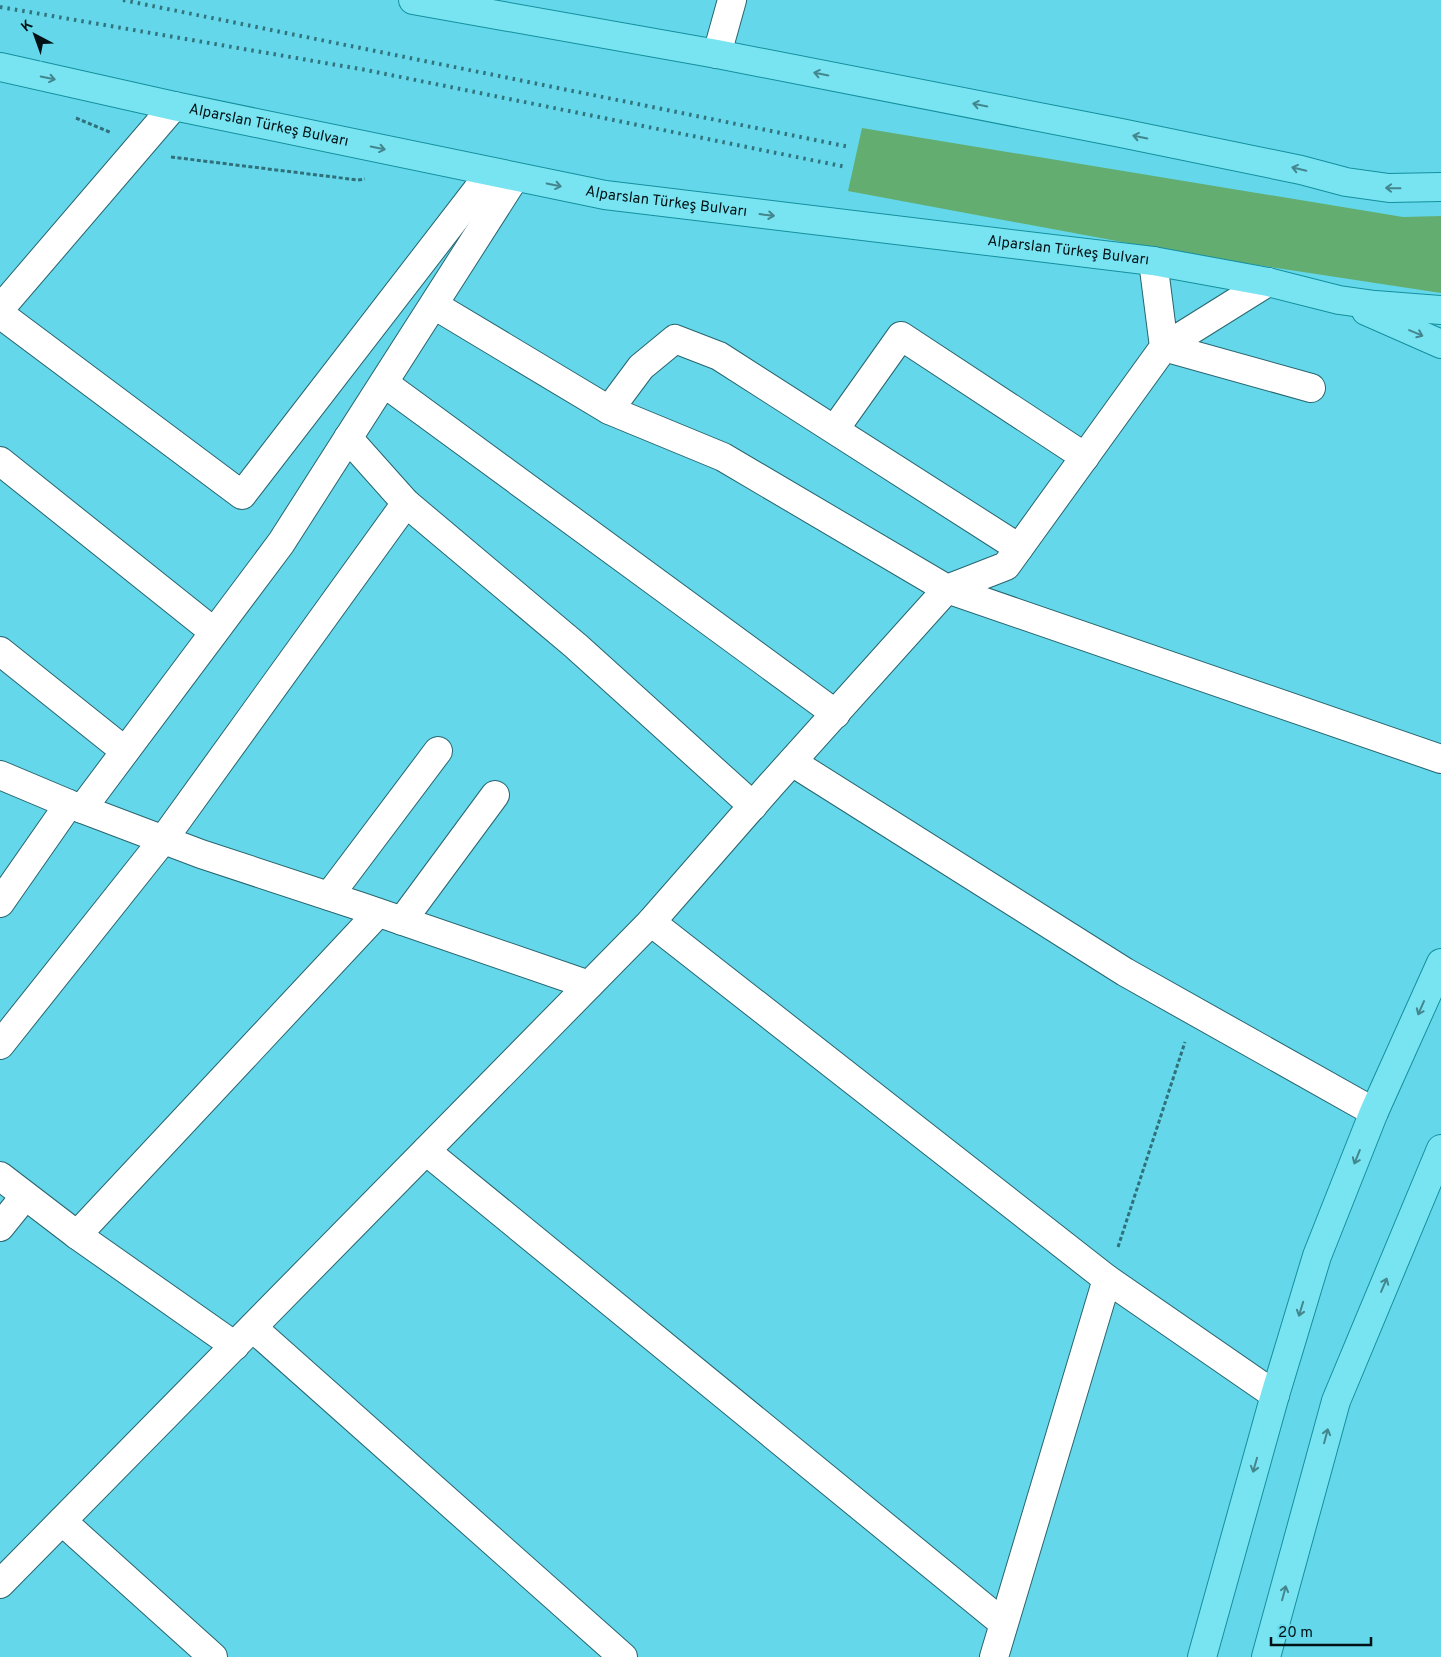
<svg xmlns="http://www.w3.org/2000/svg" width="1441" height="1657" viewBox="0 0 1441 1657" font-family="Overpass,sans-serif">
  <style>
    .green { fill: #63ad71 }
    .lines { fill: none; stroke-linecap: round; stroke-linejoin: round }
    .minor-casing { stroke: #28656f; stroke-width: 30 }
    .major-casing { stroke: #148f9e; stroke-width: 30 }
    .path { stroke: #2f707a; stroke-width: 3; stroke-dasharray: 4 2.5; stroke-linecap: butt }
    .minor { stroke: #fff; stroke-width: 28 }
    .major { stroke: #79e4f1; stroke-width: 28 }
    .rail { stroke: #32747e; stroke-width: 4; stroke-dasharray: 2.5 5; stroke-linecap: butt }
    .oneway { stroke: #43868e }
    .labels { text-anchor: middle; dominant-baseline: central; stroke-width: 5; stroke-linejoin: round; paint-order: stroke }
    .street-label { font-size: 15px; fill: #001215; stroke: #64d8ea }
  </style>
  <rect width="100%" height="100%" fill="#64d8ea"/>
  <polygon class="green" points="862,128 1403,217 1441,216 1441,293 1192,255 848,191"/>
  <g class="lines">
    <defs>
      <g id="minor">
        <polyline points="717,54 732,0"/>
        <polyline points="434,305 609,410 723,457 947,589 1006,566 1164,347 1153,261"/>
        <polyline points="0,309 174,106"/>
        <polyline points="0,314 242,495 491,172"/>
        <polyline points="1164,347 1311,388"/>
        <polyline points="1164,347 1268,282"/>
        <polyline points="384,383 836,714"/>
        <polyline points="609,410 641,367 675,339 719,356 1019,548"/>
        <polyline points="835,429 901,336 1085,457"/>
        <polyline points="348,438 406,503 576,646 753,806"/>
        <polyline points="0,461 214,632"/>
        <polyline points="0,651 125,751"/>
        <polyline points="792,762 1125,972 1374,1112"/>
        <polyline points="0,775 69,804 201,854 362,907 589,985"/>
        <polyline points="82,809 281,543 515,177"/>
        <polyline points="329,896 438,751"/>
        <polyline points="0,903 69,804"/>
        <polyline points="402,921 495,795"/>
        <polyline points="651,922 1107,1279 994,1657"/>
        <polyline points="0,1045 163,840 406,503"/>
        <polyline points="426,1151 1003,1623"/>
        <polyline points="0,1176 77,1235 235,1346"/>
        <polyline points="0,1227 25,1196"/>
        <polyline points="77,1235 378,913"/>
        <polyline points="1107,1279 1275,1395"/>
        <polyline points="253,1328 623,1657"/>
        <polyline points="62,1521 213,1657"/>
        <polyline points="0,1584 651,922 770,786 947,589 1441,759"/>
      </g>
      <g id="major">
        <polyline points="413,0 717,54 1121,133 1301,170 1346,182 1389,188 1441,187"/>
        <path id="s1" d="M0,67L174,106L605,195L1153,261L1268,282L1339,300L1375,305L1441,310"/>
        <polyline points="1366,311 1441,344"/>
        <polyline points="1202,1657 1275,1395 1317,1256 1374,1112 1441,963"/>
        <polyline points="1266,1657 1336,1401 1441,1149"/>
      </g>
    </defs>
    <use href="#minor" class="minor-casing"/>
    <use href="#major" class="major-casing"/>
    <g class="path">
      <polyline points="76,118 112,133"/>
      <polyline points="171,157 358,180 365,179"/>
      <polyline points="1118,1247 1185,1042"/>
    </g>
    <use href="#minor" class="minor"/>
    <use href="#major" class="major"/>
    <g class="rail">
      <polyline points="123,0 850,147"/>
      <polyline points="0,7 366,70 846,167"/>
    </g>
  </g>
  <defs><path id="oneway-shaft" d="M-6 0H5M1.5-3L5.5 0L1.5 3" fill="none" stroke-width="1.6" stroke-linecap="round" stroke-linejoin="round" transform="scale(1.25)"/></defs>
  <g class="oneway">
    <use href="#oneway-shaft" transform="translate(821 74) rotate(-169)"/>
    <use href="#oneway-shaft" transform="translate(48 78) rotate(12)"/>
    <use href="#oneway-shaft" transform="translate(980 105) rotate(-169)"/>
    <use href="#oneway-shaft" transform="translate(1140 137) rotate(-168)"/>
    <use href="#oneway-shaft" transform="translate(378 148) rotate(12)"/>
    <use href="#oneway-shaft" transform="translate(1299 169) rotate(-167)"/>
    <use href="#oneway-shaft" transform="translate(554 185) rotate(12)"/>
    <use href="#oneway-shaft" transform="translate(1393 188) rotate(-179)"/>
    <use href="#oneway-shaft" transform="translate(767 215) rotate(7)"/>
    <use href="#oneway-shaft" transform="translate(1416 333) rotate(23)"/>
    <use href="#oneway-shaft" transform="translate(1421 1008) rotate(114)"/>
    <use href="#oneway-shaft" transform="translate(1357 1157) rotate(112)"/>
    <use href="#oneway-shaft" transform="translate(1384 1285) rotate(-67)"/>
    <use href="#oneway-shaft" transform="translate(1301 1309) rotate(107)"/>
    <use href="#oneway-shaft" transform="translate(1326 1436) rotate(-75)"/>
    <use href="#oneway-shaft" transform="translate(1255 1465) rotate(106)"/>
    <use href="#oneway-shaft" transform="translate(1284 1593) rotate(-75)"/>
  </g>
  <g class="labels">
    <g class="street-label">
      <text stroke="none"><textPath href="#s1" startOffset="275">Alparslan Türkeş Bulvarı</textPath></text>
      <text stroke="none"><textPath href="#s1" startOffset="680">Alparslan Türkeş Bulvarı</textPath></text>
      <text stroke="none"><textPath href="#s1" startOffset="1085">Alparslan Türkeş Bulvarı</textPath></text>
    </g>
  </g>
  <g transform="translate(35 35) rotate(319)" stroke="#64d8ea" stroke-width="4" paint-order="stroke">
  <path d="M0-4L9 19L0 12L-9 19Z" fill="#001215"/>
  <text y="-8" font-size="14" font-weight="bold" text-anchor="middle" fill="#001215">K</text>
  </g>
  <path d="M1271 1637v8h100v-8" fill="none" stroke="#001215" stroke-width="2.5"/>
  <text x="1278" y="1637" font-size="15" fill="#001215" stroke="#64d8ea" stroke-width="4" paint-order="stroke">20 m</text>
</svg>
